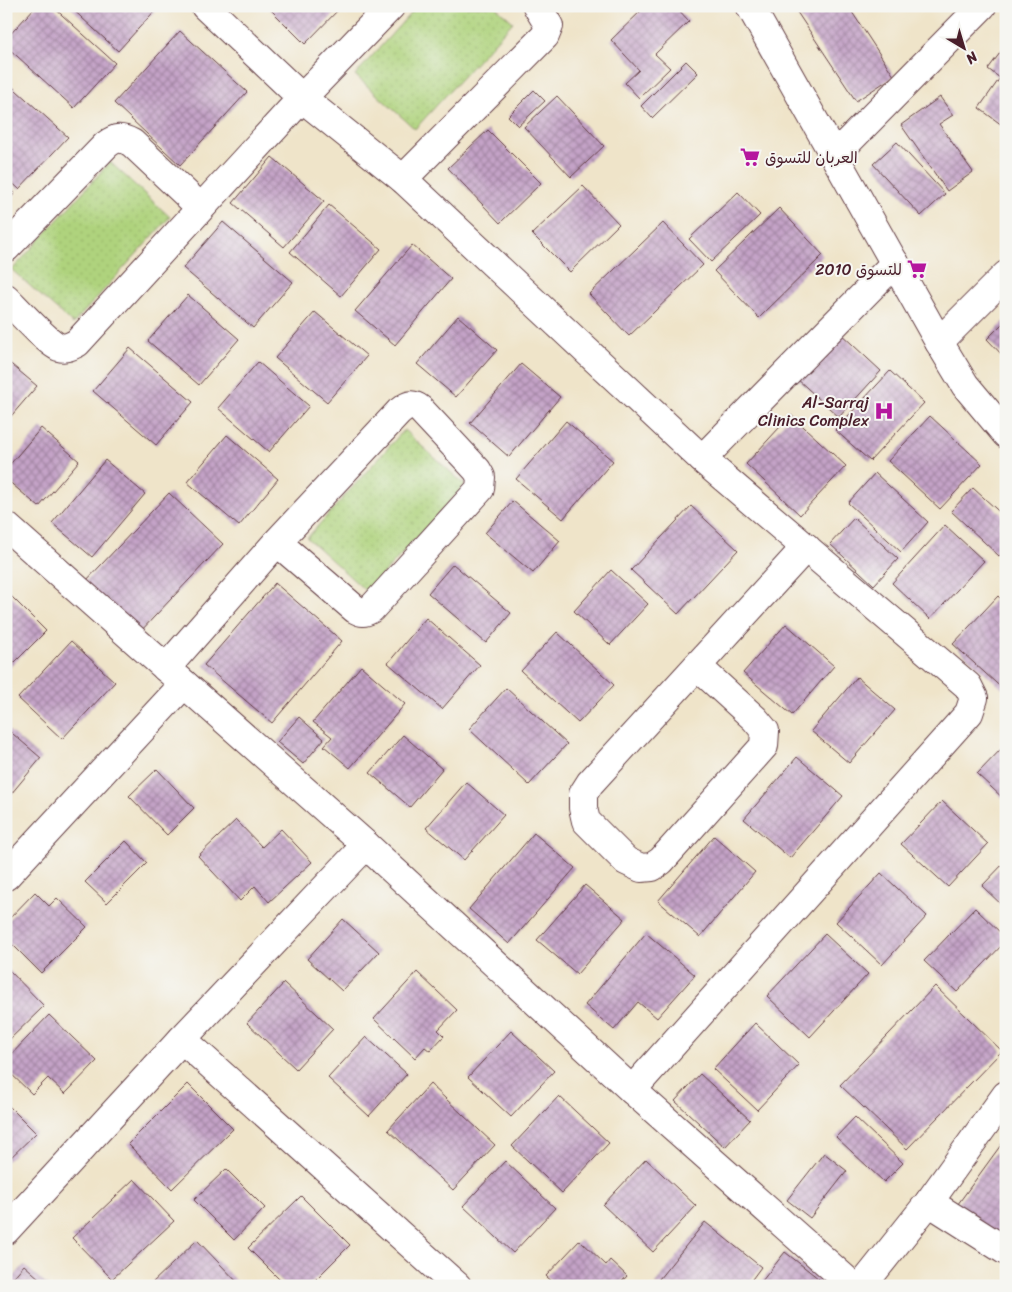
<svg xmlns="http://www.w3.org/2000/svg" width="1012" height="1292" viewBox="0 0 1012 1292" font-family="Sriracha,'Playpen Sans Arabic',sans-serif">
  <style>
    .grass { fill: url(#grass-dots); stroke: #7c7954 }
    .building { fill: url(#building-cross-hatch) }
    .lines { fill: none; stroke-linecap: round; stroke-linejoin: round }
    .minor-casing { stroke: #633d43; stroke-width: 30 }
    .tertiary-casing { stroke: #633d43; stroke-width: 30 }
    .primary-casing { stroke: #633d43; stroke-width: 30 }
    .minor { stroke: #fff; stroke-width: 28 }
    .tertiary { stroke: #fff; stroke-width: 28 }
    .primary { stroke: #fff; stroke-width: 28 }
    .labels { text-anchor: middle; dominant-baseline: central; stroke-width: 4; stroke-linejoin: round; paint-order: stroke }
    .poi-label { font-size: 16px; fill: #4a1f2b; stroke: #f6f6f2; text-anchor: end }
  </style>
  <defs>
    <pattern id="grass-dots" width="8" height="8" patternUnits="userSpaceOnUse" patternTransform="scale(1.25)"><rect width="8" height="8" fill="#afd37d"/><path d="M2 2h.1M6 6h.1" fill="none" stroke="#98b56c" stroke-width="1.8" stroke-linecap="round"/></pattern>
    <pattern id="building-cross-hatch" width="8" height="8" patternUnits="userSpaceOnUse" patternTransform="scale(1.25)"><rect width="8" height="8" fill="#c4a3c7"/><path d="M0 0l8 8M0 8l8-8" fill="none" stroke="#a184a2"/></pattern>
  </defs>
  <rect width="100%" height="100%" fill="#f6f6f2"/>
  <filter id="ink" filterUnits="userSpaceOnUse"><feTurbulence type="fractalNoise" baseFrequency=".02" numOctaves="2"/><feDisplacementMap in="SourceGraphic" scale="10" xChannelSelector="R" yChannelSelector="G"/><feConvolveMatrix kernelMatrix="1 2 1 2 8 2 1 2 1" color-interpolation-filters="sRGB"/></filter>
  <filter id="wash" filterUnits="userSpaceOnUse"><feTurbulence type="fractalNoise" baseFrequency=".0096" numOctaves="4" result="noise"/><feDisplacementMap in="SourceGraphic" scale="20" xChannelSelector="R" yChannelSelector="G"/><feGaussianBlur stdDeviation="1.12" result="paint"/><feColorMatrix in="noise" values="0 0 0 0 0 0 0 0 0 0 0 0 0 0 0 0 0 1.4 0 .05"/><feComposite in="paint" operator="in"/></filter>
  <g filter="url(#wash)">
    <rect width="100%" height="100%" fill="#efe4c9"/>
    <g class="grass">
      <polygon points="417,6 495,6 513,22 415,129 355,75"/>
      <polygon points="110,162 170,217 73,324 12,270"/>
      <polygon points="404,430 465,485 367,592 307,538"/>
    </g>
    <g id="blocks">
      <g class="building">
        <polygon points="36,6 52,6 115,63 74,108 6,46 6,39"/>
        <polygon points="69,6 159,6 118,51"/>
        <polygon points="267,6 342,6 305,44"/>
        <polygon points="646,6 675,6 689,21 655,54 670,68 639,98 625,83 639,70 611,40"/>
        <polygon points="793,6 848,6 894,76 856,101"/>
        <polygon points="180,31 247,92 180,165 114,103"/>
        <polygon points="1006,45 1006,128 979,108 1000,78 988,69"/>
        <polygon points="686,61 698,73 652,118 641,106"/>
        <polygon points="6,81 68,137 19,189 6,177"/>
        <polygon points="534,90 545,101 518,126 508,116"/>
        <polygon points="557,96 604,146 571,177 524,127"/>
        <polygon points="940,97 953,115 939,124 973,172 947,191 901,125"/>
        <polygon points="488,130 541,183 500,223 448,168"/>
        <polygon points="897,142 945,194 921,216 873,164"/>
        <polygon points="272,157 324,201 284,247 233,203"/>
        <polygon points="6,186 15,193 6,203"/>
        <polygon points="583,186 619,224 570,272 532,234"/>
        <polygon points="738,192 760,215 711,262 689,239"/>
        <polygon points="329,205 381,249 341,296 290,252"/>
        <polygon points="779,208 823,255 759,318 714,271"/>
        <polygon points="223,222 293,282 253,328 183,268"/>
        <polygon points="663,223 703,265 629,336 589,294"/>
        <polygon points="412,245 451,279 395,345 355,311"/>
        <polygon points="188,295 239,339 199,385 148,341"/>
        <polygon points="315,312 367,356 327,402 275,358"/>
        <polygon points="458,316 497,350 456,397 417,364"/>
        <polygon points="1006,320 1006,359 987,339"/>
        <polygon points="839,332 881,371 839,417 796,378"/>
        <polygon points="130,348 193,402 156,445 93,391"/>
        <polygon points="6,360 37,386 6,422"/>
        <polygon points="258,362 309,406 269,452 218,408"/>
        <polygon points="521,364 560,397 509,457 470,423"/>
        <polygon points="890,371 924,403 870,461 835,430"/>
        <polygon points="791,415 846,466 800,515 746,464"/>
        <polygon points="930,416 982,464 940,509 888,461"/>
        <polygon points="566,421 613,461 563,519 516,479"/>
        <polygon points="41,428 79,461 39,507 6,479 6,469"/>
        <polygon points="227,435 278,479 239,526 187,482"/>
        <polygon points="105,460 145,494 92,557 52,523"/>
        <polygon points="875,473 928,522 901,552 848,503"/>
        <polygon points="973,488 1006,518 1006,549 999,556 951,511"/>
        <polygon points="169,493 223,544 138,634 84,583"/>
        <polygon points="513,501 560,541 533,573 485,533"/>
        <polygon points="691,506 738,550 678,614 631,570"/>
        <polygon points="854,518 898,559 874,585 830,544"/>
        <polygon points="945,525 984,561 930,619 892,583"/>
        <polygon points="453,564 511,613 486,643 428,593"/>
        <polygon points="611,570 648,604 610,645 574,611"/>
        <polygon points="275,583 342,641 272,723 204,665"/>
        <polygon points="6,591 46,631 6,671"/>
        <polygon points="998,596 1006,604 1006,692 953,644"/>
        <polygon points="426,618 480,665 442,709 388,663"/>
        <polygon points="786,624 834,666 792,715 743,673"/>
        <polygon points="557,632 614,685 578,723 521,671"/>
        <polygon points="71,641 115,682 62,739 18,698"/>
        <polygon points="361,666 405,704 350,768 324,746 332,737 313,722"/>
        <polygon points="857,677 895,710 849,763 811,731"/>
        <polygon points="506,688 567,744 529,785 469,729"/>
        <polygon points="299,717 324,739 303,764 277,742"/>
        <polygon points="6,728 41,758 6,800"/>
        <polygon points="403,735 442,769 410,807 370,773"/>
        <polygon points="1006,744 1006,801 977,774"/>
        <polygon points="797,757 843,796 790,858 744,819"/>
        <polygon points="157,769 194,808 167,835 129,796"/>
        <polygon points="466,782 504,815 464,860 426,828"/>
        <polygon points="942,801 988,844 948,887 901,844"/>
        <polygon points="236,820 262,847 281,829 312,862 269,902 255,886 240,901 198,856"/>
        <polygon points="534,833 575,868 509,944 469,909"/>
        <polygon points="714,836 755,872 700,937 658,901"/>
        <polygon points="126,841 147,863 107,903 85,882"/>
        <polygon points="1006,861 1006,909 982,886"/>
        <polygon points="881,873 927,916 882,965 836,922"/>
        <polygon points="585,885 625,919 577,974 537,940"/>
        <polygon points="35,892 49,906 57,898 87,927 41,973 12,944 6,950 6,922"/>
        <polygon points="975,908 1006,938 1006,941 957,992 924,961"/>
        <polygon points="343,919 379,952 342,991 307,959"/>
        <polygon points="646,933 695,975 657,1018 638,1002 614,1030 585,1005"/>
        <polygon points="825,934 868,974 810,1037 767,996"/>
        <polygon points="6,967 44,1006 6,1043"/>
        <polygon points="417,972 457,1010 438,1030 444,1036 430,1051 425,1047 415,1058 374,1019"/>
        <polygon points="284,983 333,1029 296,1069 247,1023"/>
        <polygon points="935,986 1002,1051 907,1149 840,1085"/>
        <polygon points="49,1015 97,1061 65,1094 48,1078 32,1094 6,1069 6,1060"/>
        <polygon points="755,1023 799,1065 757,1110 713,1069"/>
        <polygon points="511,1031 554,1071 511,1117 468,1077"/>
        <polygon points="366,1037 407,1074 369,1116 328,1078"/>
        <polygon points="700,1074 750,1120 725,1147 675,1101"/>
        <polygon points="188,1084 233,1129 172,1189 128,1144"/>
        <polygon points="430,1084 495,1145 453,1190 388,1130"/>
        <polygon points="559,1096 609,1143 562,1193 512,1146"/>
        <polygon points="6,1103 36,1133 6,1162"/>
        <polygon points="855,1117 903,1163 884,1182 836,1137"/>
        <polygon points="1006,1138 1006,1244 955,1208"/>
        <polygon points="824,1153 847,1171 810,1218 787,1200"/>
        <polygon points="646,1159 696,1206 653,1252 603,1205"/>
        <polygon points="505,1161 555,1208 513,1253 463,1206"/>
        <polygon points="226,1169 265,1208 234,1240 194,1200"/>
        <polygon points="134,1179 174,1221 112,1279 72,1238"/>
        <polygon points="301,1196 350,1245 309,1286 286,1286 248,1248"/>
        <polygon points="705,1222 761,1267 747,1286 657,1286 655,1284"/>
        <polygon points="197,1240 241,1286 149,1286"/>
        <polygon points="580,1240 606,1265 610,1260 627,1276 618,1286 557,1286 546,1276"/>
        <polygon points="785,1252 828,1286 758,1286"/>
        <polygon points="24,1265 48,1286 6,1286"/>
      </g>
    </g>
  </g>
  <g filter="url(#ink)">
    <use href="#blocks" fill-opacity="0" stroke="#633d43" stroke-width="1"/>
    <g class="lines">
      <defs>
        <g id="minor">
          <polyline points="205,6 302,98 403,179 702,459 968,686 974,698 969,713 632,1090"/>
          <polyline points="834,156 982,6"/>
          <polyline points="403,179 545,36 549,26 537,6"/>
          <path d="M6,248L106,145C116,137 121,137 132,143L200,207"/>
          <path d="M6,298C16,308 48,343 59,347C66,349 71,346 77,343L302,98L391,6"/>
          <polyline points="939,342 1006,275"/>
          <polyline points="702,459 895,263"/>
          <polyline points="6,526 366,845 632,1090 853,1286"/>
          <polyline points="697,666 755,719 765,731 764,746 661,861 652,867 641,868 626,861 586,821 583,808 583,794 590,783 806,547"/>
          <path d="M166,668L277,542L399,412C407,406 411,402 420,409L477,470L481,477L480,489L371,609C364,613 362,613 355,609L277,542"/>
          <polyline points="6,876 184,684"/>
          <polyline points="182,1039 457,1286"/>
          <polyline points="929,1202 1006,1251"/>
          <polyline points="6,1230 182,1039 366,845"/>
        </g>
        <polyline id="tertiary" points="862,1286 929,1202 1006,1095"/>
        <polyline id="primary" points="750,6 939,342 965,385 1006,434"/>
      </defs>
      <use href="#minor" class="minor-casing"/>
      <use href="#tertiary" class="tertiary-casing"/>
      <use href="#primary" class="primary-casing"/>
      <use href="#minor" class="minor"/>
      <use href="#tertiary" class="tertiary"/>
      <use href="#primary" class="primary"/>
    </g>
  </g>
  <defs>
    <symbol id="supermarket-bare" viewBox="-9 -9 18 18"><path d="M-6-5.5h2.5l.6 2H6L4.5 2H-2.5L-4.4-4H-6ZM-1.5 3.2a1.3 1.3 0 1 0 .1 0ZM3 3.2a1.3 1.3 0 1 0 .1 0Z" fill="#b5179e" stroke="#f6f6f2" stroke-width="2.5" paint-order="stroke"/></symbol>
    <symbol id="hospital-bare" viewBox="-9 -9 18 18"><path d="M-5-5h3v3.5h4V-5h3V5h-3V1.5h-4V5h-3Z" fill="#b5179e" stroke="#f6f6f2" stroke-width="2.5" paint-order="stroke"/></symbol>
  </defs>
  <g fill-rule="evenodd">
    <use href="#supermarket-bare" x="736" y="143" width="28" height="28"/>
    <use href="#supermarket-bare" x="903" y="255" width="28" height="28"/>
    <use href="#hospital-bare" x="870" y="397" width="28" height="28"/>
  </g>
  <g class="labels">
    <g class="poi-label">
      <text x="765" y="157" text-anchor="start">العربان للتسوق</text>
      <text x="902" y="269">2010 للتسوق</text>
      <text x="869" y="402">Al-Sarraj<tspan x="869" dy="18">Clinics Complex</tspan></text>
    </g>
  </g>
  <rect width="1012" height="1292" fill="none" stroke="#f6f6f2" stroke-width="25"/>
  <g transform="translate(964 48) rotate(142)" stroke="#f6f6f2" stroke-width="4" paint-order="stroke">
  <path d="M0-4L9 19L0 12L-9 19Z" fill="#4a1f2b"/>
  <text y="-8" font-size="14" font-weight="bold" text-anchor="middle" fill="#4a1f2b">N</text>
  </g>
</svg>
